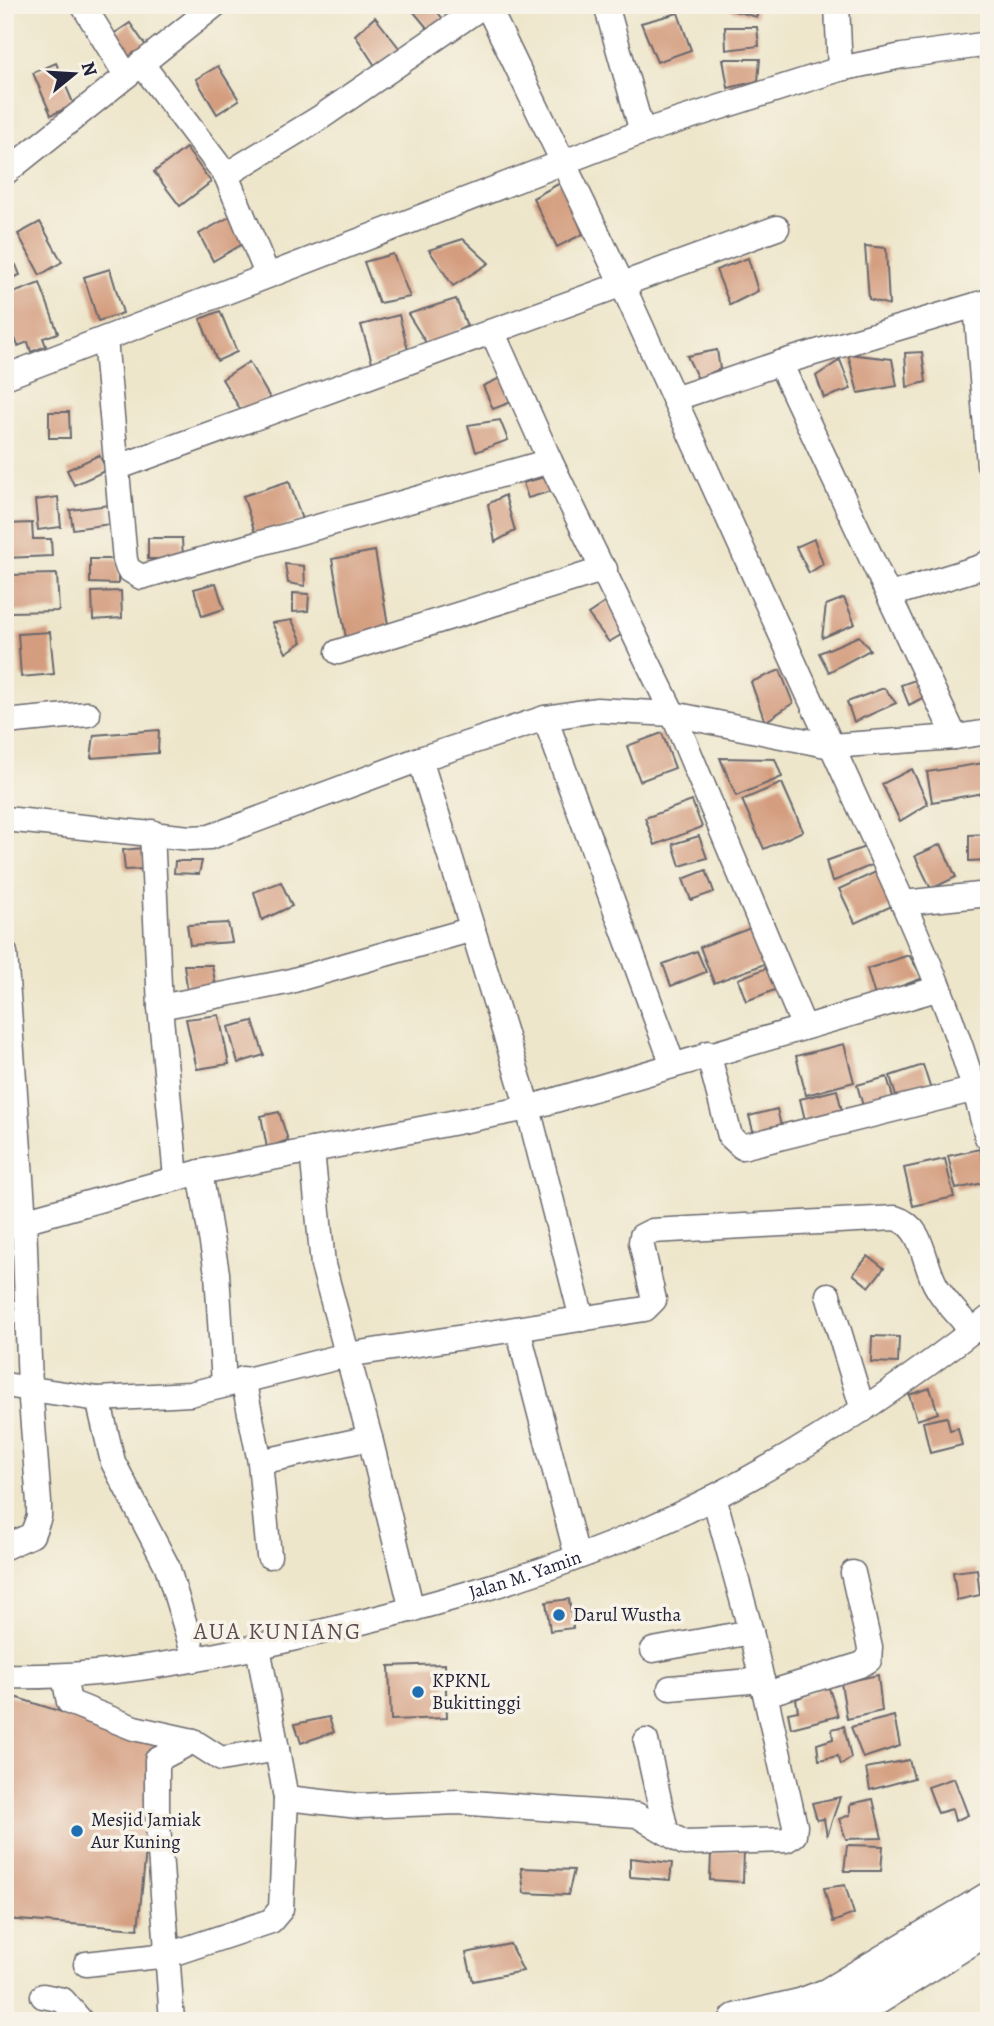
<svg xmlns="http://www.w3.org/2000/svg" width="994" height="2026" viewBox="0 0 994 2026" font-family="Alegreya,serif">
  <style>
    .building { fill: #d49d7f }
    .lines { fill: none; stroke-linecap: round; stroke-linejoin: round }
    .minor-casing { stroke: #69676d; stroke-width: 27 }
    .highway-casing { stroke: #69676d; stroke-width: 38 }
    .minor { stroke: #fff; stroke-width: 24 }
    .highway { stroke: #fff; stroke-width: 35 }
    .poi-dot { fill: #1f6fb2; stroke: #f7f3e8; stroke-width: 2.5 }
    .labels { text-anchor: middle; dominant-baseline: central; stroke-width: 7; stroke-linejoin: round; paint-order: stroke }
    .street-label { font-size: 19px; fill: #22223b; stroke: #f7f3e8 }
    .poi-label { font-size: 19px; fill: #22223b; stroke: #f7f3e8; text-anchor: start }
    .quarter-label { font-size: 23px; letter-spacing: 2px; fill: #604d53; stroke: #f7f3e8 }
  </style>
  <rect width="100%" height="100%" fill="#f7f3e8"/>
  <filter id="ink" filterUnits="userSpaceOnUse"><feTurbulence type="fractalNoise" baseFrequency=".0143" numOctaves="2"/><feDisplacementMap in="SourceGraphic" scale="14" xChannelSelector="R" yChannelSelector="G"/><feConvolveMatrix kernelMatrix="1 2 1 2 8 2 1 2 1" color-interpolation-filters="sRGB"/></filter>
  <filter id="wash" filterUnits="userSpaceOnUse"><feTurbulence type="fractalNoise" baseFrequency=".00686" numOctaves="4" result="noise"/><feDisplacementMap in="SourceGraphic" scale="28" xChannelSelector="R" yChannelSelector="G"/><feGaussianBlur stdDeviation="1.57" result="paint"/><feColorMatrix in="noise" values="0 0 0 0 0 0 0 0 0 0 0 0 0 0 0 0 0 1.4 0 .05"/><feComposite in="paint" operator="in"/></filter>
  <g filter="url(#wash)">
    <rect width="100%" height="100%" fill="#eee6cb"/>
    <g id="blocks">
      <g class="building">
        <polygon points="408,5 432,5 446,23 433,35"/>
        <polygon points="729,5 756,5 757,17 730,10"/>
        <polygon points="678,13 691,50 657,62 641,23"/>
        <polygon points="375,17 407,58 383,78 355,35"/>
        <polygon points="130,23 146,46 127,58 112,35"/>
        <polygon points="725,27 757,27 759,46 726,50"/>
        <polygon points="723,59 760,59 758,81 728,88"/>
        <polygon points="56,63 74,105 51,115 33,73"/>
        <polygon points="218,66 239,100 217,114 196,79"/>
        <polygon points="5,84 8,84 9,134 5,134"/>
        <polygon points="186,148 211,182 180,206 154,172"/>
        <polygon points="562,182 583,234 557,247 533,198"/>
        <polygon points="231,216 246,242 213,261 199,234"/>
        <polygon points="40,222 62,262 40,275 18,234"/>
        <polygon points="463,239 489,263 453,286 429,250"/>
        <polygon points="865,246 886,248 889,305 869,299"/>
        <polygon points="393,254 410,297 379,303 364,262"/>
        <polygon points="748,258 758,291 730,305 716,270"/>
        <polygon points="16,265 20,275 5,281 5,269"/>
        <polygon points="110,269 123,313 98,321 84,277"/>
        <polygon points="40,283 58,333 43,338 46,346 31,352 28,342 18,346 5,312 5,296"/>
        <polygon points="456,299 467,326 428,346 408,314"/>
        <polygon points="220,311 237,352 217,361 200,319"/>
        <polygon points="399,315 408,350 373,365 361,325"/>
        <polygon points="717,350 720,369 698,379 687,356"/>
        <polygon points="922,352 926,382 907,387 905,353"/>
        <polygon points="848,354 892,359 897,386 858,393"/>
        <polygon points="840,360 851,389 824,398 816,376"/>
        <polygon points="249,362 270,398 243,414 222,379"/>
        <polygon points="502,377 514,401 493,409 483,386"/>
        <polygon points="49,412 69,412 70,438 49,438"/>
        <polygon points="500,420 508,440 476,452 468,425"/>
        <polygon points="99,455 107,470 74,485 67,470"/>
        <polygon points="545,477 552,491 528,498 523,483"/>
        <polygon points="289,481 302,520 256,536 243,496"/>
        <polygon points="505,495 515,531 495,542 488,504"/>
        <polygon points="58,497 61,527 38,530 35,500"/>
        <polygon points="109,505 111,524 73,529 70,510"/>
        <polygon points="32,523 33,539 51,539 52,556 5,558 5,524"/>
        <polygon points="148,538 182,538 183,559 148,559"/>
        <polygon points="814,539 823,564 809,573 796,547"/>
        <polygon points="375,551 389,630 346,638 332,559"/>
        <polygon points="90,559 118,559 118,584 90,583"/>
        <polygon points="285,564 304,566 305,586 288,583"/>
        <polygon points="57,574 59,611 10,612 9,575"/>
        <polygon points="216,583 224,609 202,616 194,589"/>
        <polygon points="121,591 122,618 93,620 92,592"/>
        <polygon points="293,593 309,594 308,611 293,612"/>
        <polygon points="844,598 855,624 822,638 826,605"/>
        <polygon points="609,600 624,633 609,642 588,614"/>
        <polygon points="292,620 302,642 286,653 272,623"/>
        <polygon points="50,632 54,674 21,677 18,634"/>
        <polygon points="859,636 870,650 829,672 819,653"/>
        <polygon points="780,670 793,703 765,722 751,682"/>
        <polygon points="918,679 926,696 909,705 901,685"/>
        <polygon points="884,688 896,703 854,722 847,702"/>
        <polygon points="159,730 158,753 91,758 94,735"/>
        <polygon points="662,733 675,768 640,781 627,746"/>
        <polygon points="989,748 989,792 932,802 927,772 984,763 982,749"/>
        <polygon points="720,758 775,759 782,777 736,796"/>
        <polygon points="912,769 928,804 900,821 882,784"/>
        <polygon points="782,783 803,831 764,849 742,800"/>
        <polygon points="692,801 702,827 655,845 645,818"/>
        <polygon points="989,834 989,860 969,861 969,835"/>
        <polygon points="699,836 707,858 680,866 673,844"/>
        <polygon points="941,844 956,877 931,889 915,856"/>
        <polygon points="865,847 872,865 832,882 826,861"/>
        <polygon points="143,848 145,869 125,870 123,850"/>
        <polygon points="175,861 202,861 199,874 174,873"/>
        <polygon points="706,870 714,892 691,900 683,879"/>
        <polygon points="878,871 894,905 855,923 839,889"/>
        <polygon points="281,882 292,906 262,920 254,892"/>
        <polygon points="228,923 232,942 190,945 187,925"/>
        <polygon points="756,926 770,962 714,983 700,947"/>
        <polygon points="697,951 706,972 671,986 663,964"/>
        <polygon points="909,955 923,978 875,996 867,969"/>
        <polygon points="184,965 212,965 216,987 188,994"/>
        <polygon points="772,966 780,988 746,1001 738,979"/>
        <polygon points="219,1015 229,1064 197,1069 186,1019"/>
        <polygon points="253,1021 264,1055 238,1063 228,1027"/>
        <polygon points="844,1044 854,1082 806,1095 796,1056"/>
        <polygon points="923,1065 932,1093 898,1103 890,1076"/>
        <polygon points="887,1077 895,1104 865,1113 857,1085"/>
        <polygon points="837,1090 843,1115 806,1124 800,1099"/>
        <polygon points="777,1109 783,1134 756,1141 749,1116"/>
        <polygon points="279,1112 288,1140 267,1148 261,1116"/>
        <polygon points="980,1149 988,1182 956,1189 948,1156"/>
        <polygon points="945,1159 954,1197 913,1206 904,1168"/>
        <polygon points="868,1256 884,1268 869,1287 853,1274"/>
        <polygon points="872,1336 899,1337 898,1363 871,1362"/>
        <polygon points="930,1388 938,1413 917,1420 909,1395"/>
        <polygon points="947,1417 950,1430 958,1428 962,1445 930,1453 923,1422"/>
        <polygon points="977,1569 980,1595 957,1600 953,1572"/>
        <polygon points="569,1599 573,1628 550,1631 546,1602"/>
        <polygon points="445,1664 447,1718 391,1720 389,1666"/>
        <polygon points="878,1675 882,1711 847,1719 841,1683"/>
        <polygon points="828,1685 838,1716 791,1728 788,1713 798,1711 796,1699"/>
        <polygon points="5,1694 157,1742 138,1929 5,1919"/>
        <polygon points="894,1716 900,1746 863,1758 851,1727"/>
        <polygon points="329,1717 334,1732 301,1743 295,1724"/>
        <polygon points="844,1726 851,1758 841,1765 838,1756 819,1760 817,1744 833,1739 832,1729"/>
        <polygon points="909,1760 914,1778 870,1790 866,1768"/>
        <polygon points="954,1778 968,1815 955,1821 952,1809 938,1813 928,1787"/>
        <polygon points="840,1797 827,1836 824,1819 817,1820 812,1803"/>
        <polygon points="873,1799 882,1838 846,1839 839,1819 850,1815 850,1804"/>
        <polygon points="847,1845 883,1846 881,1871 844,1871"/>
        <polygon points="744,1849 743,1882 710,1880 711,1853"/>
        <polygon points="630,1858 672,1863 670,1880 630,1877"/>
        <polygon points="521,1868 574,1870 568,1895 524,1893"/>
        <polygon points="845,1885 854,1914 833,1922 824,1888"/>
        <polygon points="510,1944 523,1971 473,1981 466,1953"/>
      </g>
    </g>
  </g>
  <g filter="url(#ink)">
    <use href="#blocks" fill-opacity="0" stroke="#69676d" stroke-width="2"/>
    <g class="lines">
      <defs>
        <g id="minor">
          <polyline points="83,5 126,75"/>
          <path d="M487,5L622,284L903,903C937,980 968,1056 987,1137"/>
          <polyline points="606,5 642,132"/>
          <polyline points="837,5 840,69"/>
          <polyline points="141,63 226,175 267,274"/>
          <polyline points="5,173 215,5"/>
          <polyline points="226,175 321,117 484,5"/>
          <polyline points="976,305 989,465"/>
          <polyline points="492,331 550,461 673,714 804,1027"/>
          <polyline points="105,339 125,560 128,569 141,577 550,461"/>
          <polyline points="780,363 955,737"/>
          <polyline points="5,377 642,132 840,69 902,56 989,44"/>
          <polyline points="674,399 780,363 989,301"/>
          <polyline points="119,467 777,228"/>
          <polyline points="890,595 981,567 989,562"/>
          <polyline points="338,652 605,569"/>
          <polyline points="545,718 673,1065"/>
          <polyline points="5,722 88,714"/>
          <polyline points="420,759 528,1108 582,1319"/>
          <polyline points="5,819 190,838 210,837 420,759 545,718 596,710 673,714 831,746 955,737 989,732"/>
          <polyline points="152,832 160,1007 176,1178"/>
          <polyline points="903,903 989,894"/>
          <polyline points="5,953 24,1220 30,1387 39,1503 39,1517 32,1535 5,1547"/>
          <polyline points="160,1007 287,982 473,929"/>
          <polyline points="708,1053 730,1136 742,1147 976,1089"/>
          <polyline points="312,1150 323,1265 370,1438 412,1610"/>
          <polyline points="200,1172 217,1273 224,1384"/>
          <polyline points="5,1226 200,1172 528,1108 940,988"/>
          <polyline points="828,1295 863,1410"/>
          <polyline points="518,1329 577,1556"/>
          <polyline points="243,1379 260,1462 269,1556"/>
          <path d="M5,1385L98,1399L190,1394L347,1355L645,1309L654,1300L641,1242L642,1236L652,1231L895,1218C926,1227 922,1266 938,1289C947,1304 961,1318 973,1331"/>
          <polyline points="98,1399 113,1462 167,1566 195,1658"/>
          <polyline points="260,1462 370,1438"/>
          <polyline points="653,1650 751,1632"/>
          <path id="s1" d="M5,1676C108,1679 212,1658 312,1634C423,1608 538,1577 643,1531C768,1476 882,1402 989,1318"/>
          <polyline points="64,1677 69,1702 134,1728 193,1741"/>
          <polyline points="670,1688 762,1680"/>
          <polyline points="766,1694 860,1665 869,1660 870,1648 853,1573"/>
          <polyline points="646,1741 666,1831"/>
          <polyline points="286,1798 359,1806 458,1802 637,1815 684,1843 786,1840 794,1835 795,1826 751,1632 714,1497"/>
          <polyline points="86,1964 168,1955 271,1921 281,1909 286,1798 258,1647"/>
          <polyline points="43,1996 63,2000 81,2021"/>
          <polyline points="172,2021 157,1810 157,1760 193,1741 221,1759 277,1749"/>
        </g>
        <g id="highway">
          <polyline points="737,2021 802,2006 828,1996 989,1900"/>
          <polyline points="830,2021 856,2010 989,1926"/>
        </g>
      </defs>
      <use href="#minor" class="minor-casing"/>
      <use href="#highway" class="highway-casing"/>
      <use href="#minor" class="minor"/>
      <use href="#highway" class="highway"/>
    </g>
  </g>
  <g class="poi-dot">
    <circle cx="559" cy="1615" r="7"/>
    <circle cx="418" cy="1692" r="7"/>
    <circle cx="77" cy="1831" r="7"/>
  </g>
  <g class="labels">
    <g class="street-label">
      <text stroke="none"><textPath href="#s1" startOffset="532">Jalan M. Yamin</textPath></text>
    </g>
    <g class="poi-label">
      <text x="573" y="1615">Darul Wustha</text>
      <text x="432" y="1681">KPKNL<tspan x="432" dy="22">Bukittinggi</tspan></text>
      <text x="91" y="1820">Mesjid Jamiak<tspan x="91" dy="22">Aur Kuning</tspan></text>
    </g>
    <g class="quarter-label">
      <text x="278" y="1631">AUA KUNIANG</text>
    </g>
  </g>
  <rect width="994" height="2026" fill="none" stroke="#f7f3e8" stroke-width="28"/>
  <g transform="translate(74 74) rotate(72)" stroke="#f7f3e8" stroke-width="5" paint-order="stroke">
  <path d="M0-5L12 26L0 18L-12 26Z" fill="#22223b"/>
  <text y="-10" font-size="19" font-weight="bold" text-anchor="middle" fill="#22223b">N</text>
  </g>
</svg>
